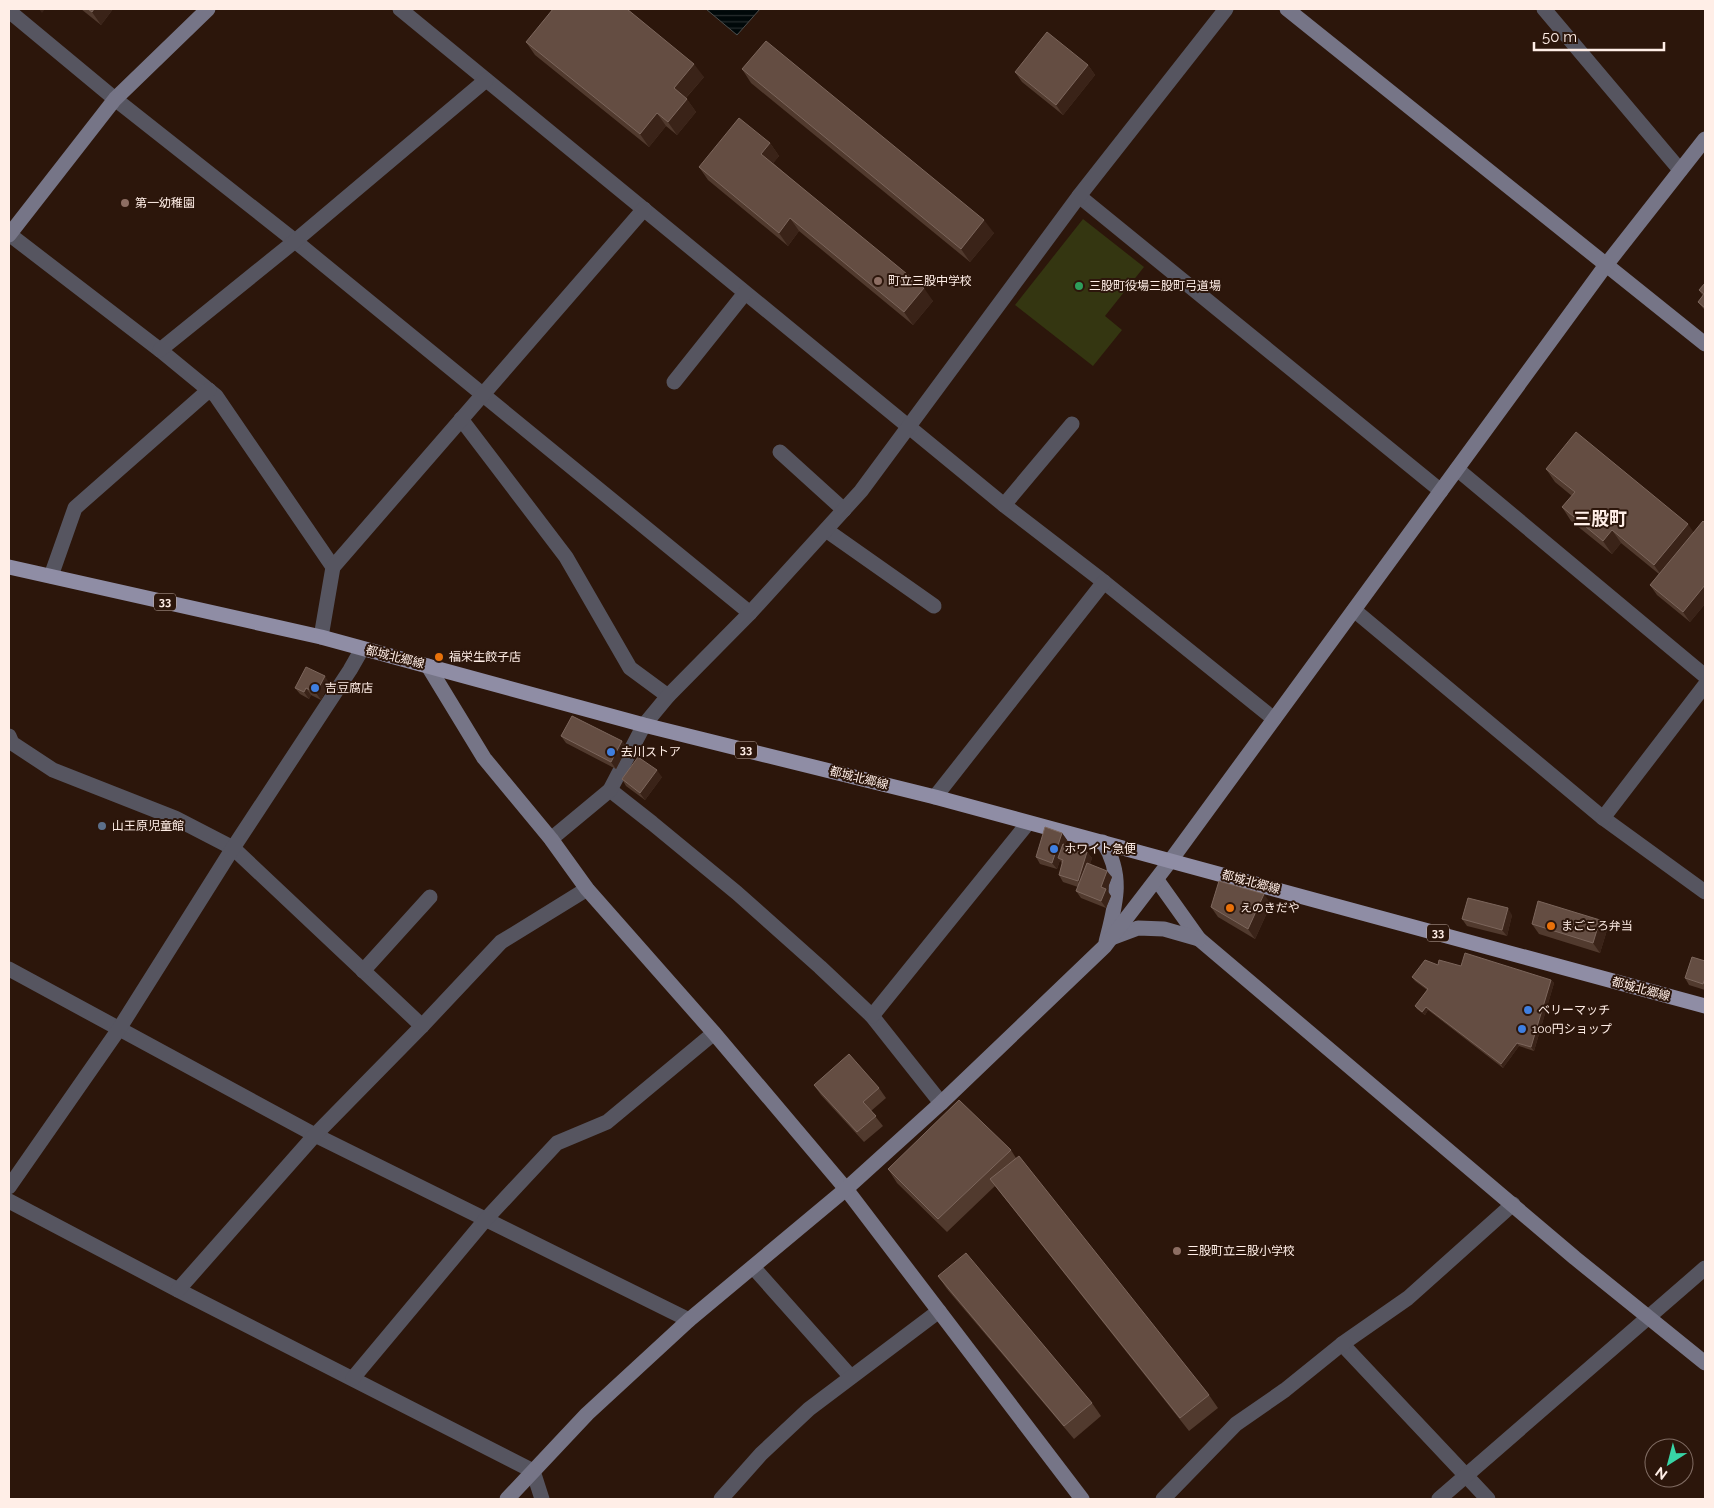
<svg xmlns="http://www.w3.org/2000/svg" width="1714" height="1508" viewBox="0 0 1714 1508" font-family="Raleway,'Noto Sans JP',sans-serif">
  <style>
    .pitch { fill: #343611 }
    .water { fill: url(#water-rules); stroke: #4c4d4c }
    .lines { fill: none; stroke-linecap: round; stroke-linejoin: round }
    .street { stroke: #565560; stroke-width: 15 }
    .secondary { stroke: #767587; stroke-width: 15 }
    .primary { stroke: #8f8da5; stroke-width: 15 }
    .wall { fill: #513a2e }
    .shaded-wall { fill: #3a2318 }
    .building { fill: #644d42; stroke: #7c665c }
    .education-dot { fill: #8d6e63; stroke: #2c160b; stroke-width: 2 }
    .leisure-dot { fill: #2e9e5b; stroke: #2c160b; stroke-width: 2 }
    .food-dot { fill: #e8710a; stroke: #2c160b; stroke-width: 2 }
    .shop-dot { fill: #3f7fe0; stroke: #2c160b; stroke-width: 2 }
    .service-dot { fill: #5c6f8a; stroke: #2c160b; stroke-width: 2 }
    .labels { text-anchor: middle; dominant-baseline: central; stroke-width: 4; stroke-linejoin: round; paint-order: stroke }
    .shield { fill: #2c160b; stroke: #c0ada5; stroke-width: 1 }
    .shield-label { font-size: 11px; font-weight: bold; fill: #ffeee7 }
    .poi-label { font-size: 12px; fill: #ffeee7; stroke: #2c160b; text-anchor: start }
    .street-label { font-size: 12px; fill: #ffeee7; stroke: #2c160b }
    .district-label { font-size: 18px; font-weight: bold; fill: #ffeee7; stroke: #2c160b }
  </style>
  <defs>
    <pattern id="water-rules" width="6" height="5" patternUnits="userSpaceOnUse" patternTransform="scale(1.25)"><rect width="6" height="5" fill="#000809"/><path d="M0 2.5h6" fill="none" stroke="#262c2d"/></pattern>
  </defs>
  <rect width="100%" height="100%" fill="#2c160b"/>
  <polygon class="pitch" points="1083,219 1144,267 1105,316 1122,330 1093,366 1015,305"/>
  <polygon class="water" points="706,9 760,9 737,35"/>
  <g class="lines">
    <g class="street">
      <polyline points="400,9 909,427 1004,505 1104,582 1274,719"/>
      <polyline points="1544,9 1680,170"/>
      <polyline points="9,11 115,99 295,241 750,613"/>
      <polyline points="1079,196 1441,491"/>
      <polyline points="9,234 160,350 216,396 333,567"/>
      <polyline points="160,350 295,241 486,80"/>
      <polyline points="674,382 745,293"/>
      <polyline points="461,419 566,557 630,668 668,696"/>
      <polyline points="780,452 844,510"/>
      <polyline points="1457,469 1705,676"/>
      <polyline points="1004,505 1072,424"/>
      <polyline points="826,530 934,606"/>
      <polyline points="51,576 75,508 209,390"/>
      <polyline points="1354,610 1603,818 1705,892"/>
      <polyline points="321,637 333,567 644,209"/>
      <polyline points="9,736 12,743 53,770 175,818 233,848 422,1026"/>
      <polyline points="610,790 652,823 737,893 820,967 872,1016 941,1103"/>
      <polyline points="935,797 1104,582"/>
      <polyline points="1603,818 1705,685"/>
      <polyline points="551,839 610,790 644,725 668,696 750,613 861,491 1079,196 1226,9"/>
      <polyline points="9,969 315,1135 689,1320"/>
      <polyline points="363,971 430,897"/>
      <polyline points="872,1016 1028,823"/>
      <polyline points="9,1187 119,1029 233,848 350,670 362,649"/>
      <polyline points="9,1201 178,1290 533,1471 542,1499"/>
      <polyline points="753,1267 851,1377"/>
      <polyline points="178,1290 315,1135 422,1026 501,942 587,889"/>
      <polyline points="1342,1344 1488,1499"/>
      <polyline points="353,1378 486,1219 557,1143 607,1122 714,1033"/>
      <polyline points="721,1499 761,1454 809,1409 939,1311"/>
      <polyline points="1163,1499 1236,1424 1285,1390 1342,1344 1408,1298 1513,1204"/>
      <polyline points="1439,1499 1705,1268"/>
    </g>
    <g class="secondary">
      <polyline points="1287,9 1705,344"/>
      <polyline points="9,235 115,99 208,9"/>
      <polyline points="428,666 484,758 551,839 587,889 714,1033 846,1189 1082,1499"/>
      <path d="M1103,842C1125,876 1115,906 1106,942"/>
      <polyline points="1157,880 1199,939 1575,1258 1705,1363"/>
      <polyline points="1114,937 1138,928 1164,929 1199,939"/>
      <polyline points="507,1499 587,1414 689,1320 846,1189 941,1103 1105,946 1171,860 1606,265 1705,139"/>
    </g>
    <polyline class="primary" points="9,567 321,637 644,725 935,797 1705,1006"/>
  </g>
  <g class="wall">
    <polygon points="81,9 113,9 101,25"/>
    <polygon points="526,42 704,77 686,98 696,112 677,135 666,126 649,147 535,55"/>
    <polygon points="1088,65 1095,75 1063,115 1022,82 1015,72"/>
    <polygon points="742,69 994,233 970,262 751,83"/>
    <polygon points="770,143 779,156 773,163 933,301 913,325 799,231 788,246 708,180 699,167"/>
    <polygon points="1705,283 1705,310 1703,308 1698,302 1703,296 1699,290"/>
    <polygon points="1546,469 1694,533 1705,523 1705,604 1690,622 1657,595 1650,585 1659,574 1621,543 1612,554 1571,521 1562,507 1572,496 1555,482"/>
    <polygon points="329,683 321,700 311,695 309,699 300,694 295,688"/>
    <polygon points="561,736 622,741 627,748 616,769 566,743"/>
    <polygon points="662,777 645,800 626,786 622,779"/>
    <polygon points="1062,833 1067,840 1065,845 1087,852 1092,858 1090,864 1112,877 1107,890 1111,896 1106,908 1081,898 1076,891 1078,887 1063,882 1059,875 1062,864 1060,860 1057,869 1040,864 1036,857"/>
    <polygon points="1271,904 1255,939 1218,917 1211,907"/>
    <polygon points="1512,915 1507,936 1467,926 1462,919"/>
    <polygon points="1532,924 1607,930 1600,953 1539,934"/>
    <polygon points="1705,961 1705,990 1689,985 1685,978"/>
    <polygon points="1461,966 1551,980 1554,983 1534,1051 1519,1046 1503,1068 1428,1010 1425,1015 1417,1009 1415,1006 1427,990 1415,981 1412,977"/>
    <polygon points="814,1085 879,1088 886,1098 871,1111 883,1126 864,1142 821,1095"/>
    <polygon points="1011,1150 1016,1158 1209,1395 1218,1408 1189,1431 995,1186 947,1232 897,1183 888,1169"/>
    <polygon points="938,1276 1092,1403 1101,1416 1074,1439 947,1289"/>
  </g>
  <g class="shaded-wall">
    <polygon points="39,9 45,9 42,13"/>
    <polygon points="94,9 113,9 101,25 92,12"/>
    <polygon points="694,64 704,77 683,101 674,88"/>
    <polygon points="1088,65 1095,75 1063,115 1056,105"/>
    <polygon points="687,99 696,112 677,135 668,122"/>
    <polygon points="657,113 666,126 649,147 640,134"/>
    <polygon points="770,143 779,156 770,167 761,154"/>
    <polygon points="790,218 799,231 788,246 779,233"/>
    <polygon points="984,220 994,233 970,262 961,249"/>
    <polygon points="924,288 933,301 913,325 904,312"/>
    <polygon points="1688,524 1697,537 1663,578 1654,565"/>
    <polygon points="1612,530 1621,543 1612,554 1603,541"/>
    <polygon points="1705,585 1705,604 1690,622 1683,612"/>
    <polygon points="325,676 329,683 321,700 316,693"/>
    <polygon points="306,688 311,695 309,699 304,692"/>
    <polygon points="622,741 627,748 616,769 611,762"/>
    <polygon points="657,770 662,777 645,800 640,793"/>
    <polygon points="1062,833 1067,840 1060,859 1058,858 1060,860 1057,869 1052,863"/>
    <polygon points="1087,852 1092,858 1083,888 1078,881"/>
    <polygon points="1107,871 1112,877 1107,890 1111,896 1106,908 1101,901 1101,887"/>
    <polygon points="1264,894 1271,904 1255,939 1248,929"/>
    <polygon points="1508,908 1512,915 1507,936 1502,930"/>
    <polygon points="1600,920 1607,930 1600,953 1593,943"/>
    <polygon points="1551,980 1554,983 1534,1051 1531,1047"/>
    <polygon points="1426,1007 1428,1010 1425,1015 1422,1012"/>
    <polygon points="1517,1043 1519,1046 1503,1068 1501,1064"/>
  </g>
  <g class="building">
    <polygon points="88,9 94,9 92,12"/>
    <polygon points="553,9 627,9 694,64 674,88 687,99 668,122 657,113 640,134 526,42"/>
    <polygon points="1047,32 1088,65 1056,105 1015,72"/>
    <polygon points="766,41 984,220 961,249 742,69"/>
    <polygon points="739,118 770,143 761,154 924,288 904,312 790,218 779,233 699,167"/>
    <polygon points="1705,283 1705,308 1698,302 1704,294 1699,290"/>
    <polygon points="1576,432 1688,524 1654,565 1612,530 1603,541 1562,507 1575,492 1546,469"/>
    <polygon points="1703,521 1705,523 1705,585 1683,612 1650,585"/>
    <polygon points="306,667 325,676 316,693 306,688 304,692 295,688"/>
    <polygon points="572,716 622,741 611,762 561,736"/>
    <polygon points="638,757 657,770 640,793 622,779"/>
    <polygon points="1045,827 1062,833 1052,863 1036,857"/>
    <polygon points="1063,844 1087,852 1078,881 1059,875 1063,860 1058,858"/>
    <polygon points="1087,863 1107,871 1101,887 1106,889 1101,901 1076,891"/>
    <polygon points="1219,881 1264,894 1248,929 1211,907"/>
    <polygon points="1468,898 1508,908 1502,930 1462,919"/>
    <polygon points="1538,901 1600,920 1593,943 1532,924"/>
    <polygon points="1465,953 1551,980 1531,1047 1517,1043 1501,1064 1426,1007 1422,1012 1415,1006 1428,989 1412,977 1425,960 1438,965 1439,960 1461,966"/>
    <polygon points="1692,957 1705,961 1705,978 1703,984 1685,978"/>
    <polygon points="849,1054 879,1088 863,1102 876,1116 857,1132 814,1085"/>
    <polygon points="959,1100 1011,1150 938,1219 888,1169"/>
    <polygon points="1019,1156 1209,1395 1180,1418 990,1179"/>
    <polygon points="966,1253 1092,1403 1064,1426 938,1276"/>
  </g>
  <g class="education-dot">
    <circle cx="125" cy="203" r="5"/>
    <circle cx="878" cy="281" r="5"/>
    <circle cx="1177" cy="1251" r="5"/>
  </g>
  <circle class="leisure-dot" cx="1079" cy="286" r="5"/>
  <g class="food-dot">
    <circle cx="439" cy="657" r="5"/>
    <circle cx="1230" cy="908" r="5"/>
    <circle cx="1551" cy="926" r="5"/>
  </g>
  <g class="shop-dot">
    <circle cx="315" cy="688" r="5"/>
    <circle cx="611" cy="752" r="5"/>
    <circle cx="1054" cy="849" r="5"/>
    <circle cx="1528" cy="1010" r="5"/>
    <circle cx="1522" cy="1029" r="5"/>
  </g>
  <circle class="service-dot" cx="102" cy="826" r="5"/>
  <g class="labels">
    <g class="shield">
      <rect x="154" y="593.5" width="22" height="17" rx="4"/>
      <rect x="735" y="741.5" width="22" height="17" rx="4"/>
      <rect x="1427" y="924.5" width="22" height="17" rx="4"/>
    </g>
    <g class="shield-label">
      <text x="165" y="602">33</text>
      <text x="746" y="750">33</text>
      <text x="1438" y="933">33</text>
    </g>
    <g class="poi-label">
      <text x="135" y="203">第一幼稚園</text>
      <text x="888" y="281">町立三股中学校</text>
      <text x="1089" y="286">三股町役場三股町弓道場</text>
      <text x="449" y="657">福栄生餃子店</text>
      <text x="325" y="688">吉豆腐店</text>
      <text x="621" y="752">去川ストア</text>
      <text x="112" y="826">山王原児童館</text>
      <text x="1064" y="849">ホワイト急便</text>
      <text x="1240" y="908">えのきだや</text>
      <text x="1561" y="926">まごころ弁当</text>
      <text x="1538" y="1010">ベリーマッチ</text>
      <text x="1532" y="1029">100円ショップ</text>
      <text x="1187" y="1251">三股町立三股小学校</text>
    </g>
    <g class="street-label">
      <text transform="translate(395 657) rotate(14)">都城北郷線</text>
      <text transform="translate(859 778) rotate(14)">都城北郷線</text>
      <text transform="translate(1251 882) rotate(15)">都城北郷線</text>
      <text transform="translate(1641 989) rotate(15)">都城北郷線</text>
    </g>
    <g class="district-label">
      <text x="1600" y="518">三股町</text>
    </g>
  </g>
  <rect width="1714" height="1508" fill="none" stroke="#ffeee7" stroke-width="20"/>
  <g transform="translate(1669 1463) rotate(216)"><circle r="24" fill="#2c160b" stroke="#806c63"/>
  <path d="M0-4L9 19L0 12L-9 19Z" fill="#38d4a6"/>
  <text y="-8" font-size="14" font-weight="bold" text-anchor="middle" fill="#ffeee7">N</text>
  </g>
  <path d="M1534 42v8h130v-8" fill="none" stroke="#ffeee7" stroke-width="2.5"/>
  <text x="1542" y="42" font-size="15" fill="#ffeee7" stroke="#2c160b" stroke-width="4" paint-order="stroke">50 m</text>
</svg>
